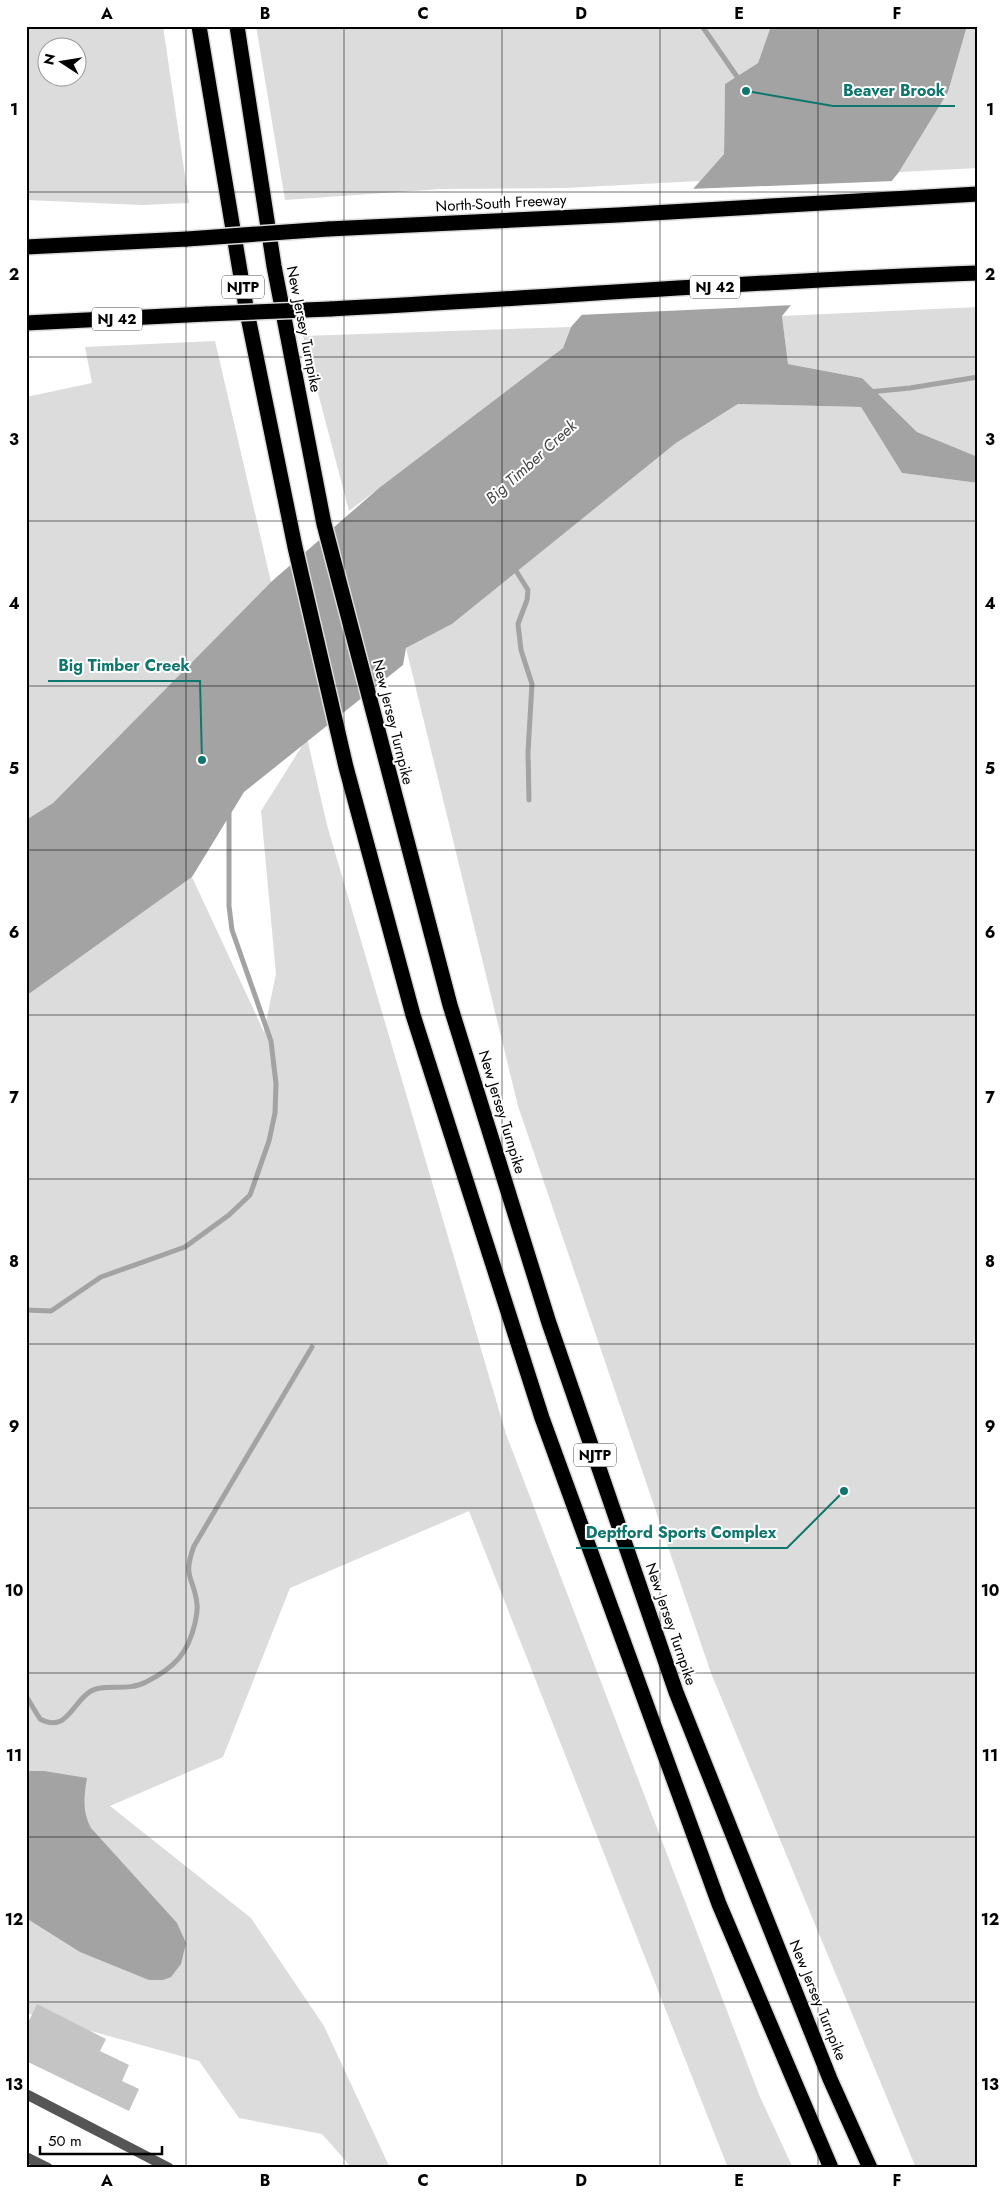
<svg xmlns="http://www.w3.org/2000/svg" width="1004" height="2194" viewBox="0 0 1004 2194" font-family="Jost,sans-serif">
  <style>
    .green { fill: #dcdcdc; fill-rule: evenodd }
    .water { fill: #a3a3a3 }
    .pier { fill: #fff }
    .lines { fill: none; stroke-linecap: round; stroke-linejoin: round }
    .stream { stroke: #a3a3a3; stroke-width: 5 }
    .building { fill: #c4c4c4 }
    .motorway-casing { stroke: #dbdbdb; stroke-width: 18 }
    .minor { stroke: #555; stroke-width: 10 }
    .motorway { stroke: #000; stroke-width: 15 }
    .motorway-bridge-casing { stroke: #dbdbdb; stroke-width: 18; stroke-linecap: butt }
    .motorway-bridge { stroke: #000; stroke-width: 15 }
    .grid { fill: none; stroke: #000; stroke-width: 1; stroke-opacity: 0.55 }
    .labels { text-anchor: middle; dominant-baseline: central; stroke-width: 4; stroke-linejoin: round; paint-order: stroke }
    .shield { fill: #fff; stroke: #4c4c4c; stroke-width: 1 }
    .shield-label { font-size: 14px; font-weight: bold; fill: #000 }
    .street-label { font-size: 15px; fill: #000; stroke: #fff }
    .water-label { font-size: 16px; font-style: italic; fill: #444; stroke: #fff }
    .leader { fill: none; stroke: #0f766e; stroke-width: 2 }
    .callout-dot { fill: #0f766e; stroke: #fff; stroke-width: 2 }
    .callout-label { font-size: 16px; text-anchor: middle; font-weight: bold; fill: #0f766e; stroke: #fff; stroke-width: 4; stroke-linejoin: round; paint-order: stroke }
    .neatline { fill: none; stroke: #000; stroke-width: 2 }
    .grid-label { font-size: 16px; text-anchor: middle; font-weight: bold; fill: #000 }
  </style>
  <rect width="100%" height="100%" fill="#fff"/>
  <g class="green">
    <path d="M26,26H163L189,203L142,205L26,200ZM48,48H78V78H48Z"/>
    <polygon points="256,26 771,26 758,63 725,84 724,154 700,181 565,188 441,189 285,200"/>
    <polygon points="967,26 978,26 978,168 899,172 948,92"/>
    <polygon points="978,307 978,457 917,432 862,378 788,364 782,316"/>
    <polygon points="571,327 563,348 349,511 303,336"/>
    <polygon points="215,341 271,582 53,803 26,820 26,397 92,383 85,347"/>
    <polygon points="738,404 861,407 902,473 978,483 978,2168 916,2168 711,1673 518,1106 406,648 452,624 676,443"/>
    <polygon points="307,738 327,825 506,1434 760,2097 793,2168 728,2168 469,1511 290,1588 223,1757 110,1806 251,1918 324,2026 390,2168 352,2168 322,2134 239,2118 199,2061 26,2013 26,996 192,877 264,1032 276,974 261,811"/>
  </g>
  <g class="water">
    <polygon points="771,26 967,26 948,92 899,172 782,316 788,364 862,378 917,432 978,457 978,483 902,473 861,407 738,404 676,443 452,624 406,648 403,665 244,792 192,877 26,996 26,820 53,803 271,582 379,488 563,348 571,327 724,154 725,84 758,63"/>
    <path d="M26,1771H44L87,1778C84,1796 82,1811 91,1828L177,1923L186,1943L181,1964L171,1977L163,1980H149L80,1952L26,1918Z"/>
  </g>
  <polygon class="pier" points="894,181 794,305 578,315 689,189"/>
  <g class="lines">
    <g class="stream">
      <polyline points="702,26 740,81"/>
      <polyline points="869,392 910,388 978,377"/>
      <polyline points="513,566 528,590 527,600 518,624 521,650 532,684 528,752 529,800"/>
      <polyline points="26,1310 51,1311 101,1277 185,1247 229,1215 250,1195 269,1141 275,1113 276,1084 271,1041 232,930 229,906 229,809"/>
      <path d="M26,1696L40,1719C67,1734 73,1701 91,1691C105,1683 128,1692 146,1682C174,1668 188,1654 195,1623C196,1617 198,1611 197,1604C194,1577 182,1578 194,1546L312,1347"/>
    </g>
  </g>
  <polygon class="building" points="37,2004 106,2039 100,2051 129,2065 122,2081 139,2089 129,2111 26,2061 26,2027"/>
  <g class="lines">
    <defs>
      <g id="motorway">
        <polyline points="199,26 246,307 295,547 346,767 413,1015 542,1418 719,1904 831,2168"/>
        <polyline points="237,26 274,266 324,524 450,1005 549,1323 676,1692 830,2079 870,2168"/>
        <polyline points="328,229 618,215 978,194"/>
        <polyline points="26,247 187,239"/>
        <path d="M330,309C546,298 762,280 978,273"/>
        <polyline points="26,323 207,314"/>
      </g>
    </defs>
    <use href="#motorway" class="motorway-casing"/>
    <g class="minor">
      <polyline points="26,2094 169,2168"/>
      <polyline points="26,2157 48,2168"/>
    </g>
    <use href="#motorway" class="motorway"/>
    <defs>
      <g id="motorway-bridge">
        <polyline points="187,239 328,229"/>
        <polyline points="207,314 330,309"/>
      </g>
    </defs>
    <use href="#motorway-bridge" class="motorway-bridge-casing"/>
    <use href="#motorway-bridge" class="motorway-bridge"/>
  </g>
  <path class="grid" d="M186,26V2168M344,26V2168M502,26V2168M660,26V2168M818,26V2168M26,192H978M26,357H978M26,521H978M26,686H978M26,850H978M26,1015H978M26,1179H978M26,1344H978M26,1508H978M26,1673H978M26,1837H978M26,2002H978"/>
  <g class="labels">
    <g class="shield">
      <rect x="222" y="275.5" width="42" height="23" rx="4"/>
      <rect x="690" y="275.5" width="50" height="23" rx="4"/>
      <rect x="92" y="307.5" width="50" height="23" rx="4"/>
      <rect x="574" y="1443.5" width="42" height="23" rx="4"/>
    </g>
    <g class="shield-label">
      <text x="243" y="287">NJTP</text>
      <text x="715" y="287">NJ 42</text>
      <text x="117" y="319">NJ 42</text>
      <text x="595" y="1455">NJTP</text>
    </g>
    <g class="street-label">
      <text transform="translate(501 203) rotate(-3)">North-South Freeway</text>
      <text transform="translate(304 329) rotate(79)">New Jersey Turnpike</text>
      <text transform="translate(393 722) rotate(76)">New Jersey Turnpike</text>
      <text transform="translate(502 1112) rotate(73)">New Jersey Turnpike</text>
      <text transform="translate(671 1624) rotate(71)">New Jersey Turnpike</text>
      <text transform="translate(818 2000) rotate(68)">New Jersey Turnpike</text>
    </g>
    <g class="water-label">
      <text transform="translate(531 462) rotate(-42)">Big Timber Creek</text>
    </g>
  </g>
  <path class="leader" d="M746 91L833 106H955M202 760L200 681H48M844 1491L787 1548H576"/>
  <g class="callout-dot">
    <circle cx="746" cy="91" r="5"/>
    <circle cx="202" cy="760" r="5"/>
    <circle cx="844" cy="1491" r="5"/>
  </g>
  <g class="callout-label">
    <text x="894" y="96">Beaver Brook</text>
    <text x="124" y="671">Big Timber Creek</text>
    <text x="681" y="1538">Deptford Sports Complex</text>
  </g>
  <rect width="1004" height="2194" fill="none" stroke="#ffffff" stroke-width="55"/>
  <g transform="translate(62 62) rotate(282)"><circle r="24" fill="#ffffff" stroke="#999999"/>
  <path d="M0-4L9 19L0 12L-9 19Z" fill="#000000"/>
  <text y="-8" font-size="14" font-weight="bold" text-anchor="middle" fill="#000000">N</text>
  </g>
  <path d="M40 2146v8h122v-8" fill="none" stroke="#000000" stroke-width="2.5"/>
  <text x="48" y="2146" font-size="15" fill="#000000" stroke="#ffffff" stroke-width="4" paint-order="stroke">50 m</text>
  <rect x="28" y="28" width="948" height="2138" class="neatline"/>
  <g class="grid-label">
    <text x="107" y="19">A</text>
    <text x="265" y="19">B</text>
    <text x="423" y="19">C</text>
    <text x="581" y="19">D</text>
    <text x="739" y="19">E</text>
    <text x="897" y="19">F</text>
    <text x="14" y="115">1</text>
    <text x="990" y="115">1</text>
    <text x="14" y="280">2</text>
    <text x="990" y="280">2</text>
    <text x="14" y="445">3</text>
    <text x="990" y="445">3</text>
    <text x="14" y="609">4</text>
    <text x="990" y="609">4</text>
    <text x="14" y="774">5</text>
    <text x="990" y="774">5</text>
    <text x="14" y="938">6</text>
    <text x="990" y="938">6</text>
    <text x="14" y="1103">7</text>
    <text x="990" y="1103">7</text>
    <text x="14" y="1267">8</text>
    <text x="990" y="1267">8</text>
    <text x="14" y="1432">9</text>
    <text x="990" y="1432">9</text>
    <text x="14" y="1596">10</text>
    <text x="990" y="1596">10</text>
    <text x="14" y="1761">11</text>
    <text x="990" y="1761">11</text>
    <text x="14" y="1925">12</text>
    <text x="990" y="1925">12</text>
    <text x="14" y="2090">13</text>
    <text x="990" y="2090">13</text>
    <text x="107" y="2186">A</text>
    <text x="265" y="2186">B</text>
    <text x="423" y="2186">C</text>
    <text x="581" y="2186">D</text>
    <text x="739" y="2186">E</text>
    <text x="897" y="2186">F</text>
  </g>
</svg>
